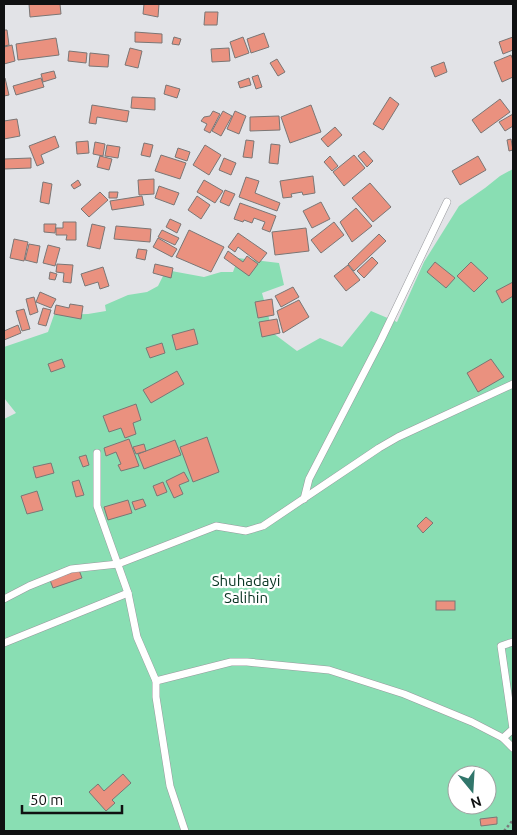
<svg xmlns="http://www.w3.org/2000/svg" width="517" height="835" viewBox="0 0 517 835" font-family="Ubuntu,sans-serif">
  <style>
    .green { fill: #89deb3; fill-rule: evenodd }
    .building { fill: #ea917f; stroke: #7a7675 }
    .lines { fill: none; stroke-linecap: round; stroke-linejoin: round }
    .service-casing { stroke: #98999d; stroke-width: 8 }
    .path { stroke: #797a7c; stroke-width: 2.5; stroke-dasharray: 2.5 2.5; stroke-linecap: butt }
    .service { stroke: #fff; stroke-width: 7 }
    .labels { text-anchor: middle; dominant-baseline: central; stroke-width: 4.5; stroke-linejoin: round; paint-order: stroke }
    .park-label { font-size: 15px; fill: #063220; stroke: #fff }
  </style>
  <rect width="100%" height="100%" fill="#e2e3e7"/>
  <path class="green" d="M513,169V831H4V419L16,413L4,398V347L48,332L54,315L88,314L106,311L105,305L128,295L147,292L158,286L166,270L204,277L221,272H233L238,258L279,263L284,285L262,293L273,333L297,351L320,338L342,347L371,311L397,322L424,262L459,206L485,188L500,176ZM457,775H487V805H457Z"/>
  <g class="building">
    <polygon points="29,4 60,4 61,14 30,17"/>
    <polygon points="144,4 159,4 158,17 143,14"/>
    <polygon points="205,12 218,12 217,25 204,25"/>
    <polygon points="4,30 7,30 9,45 4,46"/>
    <polygon points="135,32 162,34 162,43 135,42"/>
    <polygon points="264,33 269,47 251,53 247,39"/>
    <polygon points="174,37 181,39 179,45 172,44"/>
    <polygon points="243,37 249,53 235,58 230,42"/>
    <polygon points="513,37 513,50 503,54 499,42"/>
    <polygon points="56,38 59,55 18,60 16,44"/>
    <polygon points="12,45 15,61 4,64 4,47"/>
    <polygon points="130,48 142,51 138,68 125,65"/>
    <polygon points="229,48 230,61 212,62 211,49"/>
    <polygon points="69,51 87,53 86,63 68,61"/>
    <polygon points="90,53 109,55 108,67 89,66"/>
    <polygon points="511,55 513,60 513,77 502,82 494,62"/>
    <polygon points="277,59 285,72 278,76 270,63"/>
    <polygon points="444,62 447,72 435,77 431,67"/>
    <polygon points="54,71 56,78 43,82 41,74"/>
    <polygon points="258,75 262,87 256,89 252,77"/>
    <polygon points="5,78 9,95 4,96 4,79"/>
    <polygon points="41,78 44,87 16,95 13,86"/>
    <polygon points="249,78 251,85 240,88 238,82"/>
    <polygon points="166,85 180,89 177,98 164,94"/>
    <polygon points="132,97 155,98 155,110 131,108"/>
    <polygon points="390,97 399,104 383,130 373,124"/>
    <polygon points="500,99 510,112 481,133 472,120"/>
    <polygon points="92,105 129,111 127,122 97,117 96,124 89,123"/>
    <polygon points="311,105 321,132 290,143 281,117"/>
    <polygon points="213,111 220,114 210,133 204,130 207,124 201,121 204,117 210,116"/>
    <polygon points="223,111 232,116 221,136 212,131"/>
    <polygon points="235,111 246,116 239,134 227,129"/>
    <polygon points="513,114 513,126 505,131 499,122"/>
    <polygon points="279,116 280,130 250,131 250,117"/>
    <polygon points="17,119 20,136 4,139 4,121"/>
    <polygon points="335,127 342,135 328,147 321,139"/>
    <polygon points="55,136 59,147 41,155 44,163 37,166 29,146"/>
    <polygon points="511,139 513,150 509,151 507,140"/>
    <polygon points="246,140 254,141 252,158 243,157"/>
    <polygon points="88,141 89,153 77,154 76,142"/>
    <polygon points="95,142 105,144 103,156 93,154"/>
    <polygon points="144,143 153,145 150,157 141,155"/>
    <polygon points="271,144 280,145 278,164 269,163"/>
    <polygon points="107,145 120,147 118,158 105,156"/>
    <polygon points="205,145 221,155 209,175 193,165"/>
    <polygon points="178,148 190,152 187,161 175,157"/>
    <polygon points="364,151 373,161 367,167 358,156"/>
    <polygon points="161,155 186,163 180,179 155,171"/>
    <polygon points="354,155 365,168 344,186 333,172"/>
    <polygon points="100,156 112,159 109,170 97,167"/>
    <polygon points="330,156 338,166 332,171 324,162"/>
    <polygon points="478,156 486,170 460,185 452,171"/>
    <polygon points="31,158 31,168 4,169 4,159"/>
    <polygon points="224,158 236,163 231,175 219,170"/>
    <polygon points="313,176 315,193 303,195 302,192 291,194 292,197 283,198 280,181"/>
    <polygon points="246,177 259,181 255,193 280,203 277,211 239,197"/>
    <polygon points="154,179 154,194 139,195 138,180"/>
    <polygon points="78,180 81,185 74,189 71,185"/>
    <polygon points="204,180 223,191 215,203 197,192"/>
    <polygon points="43,182 52,184 49,204 40,202"/>
    <polygon points="370,183 391,207 373,222 352,198"/>
    <polygon points="159,186 179,193 174,205 155,198"/>
    <polygon points="225,190 235,194 229,206 220,202"/>
    <polygon points="100,192 108,200 89,217 81,209"/>
    <polygon points="109,192 118,192 117,198 109,198"/>
    <polygon points="142,196 144,205 112,210 110,201"/>
    <polygon points="197,196 210,205 201,219 188,210"/>
    <polygon points="321,202 330,219 312,228 303,211"/>
    <polygon points="240,203 276,216 270,232 262,229 265,222 254,218 252,223 244,220 243,222 234,219"/>
    <polygon points="356,208 372,226 352,242 340,222"/>
    <polygon points="170,219 181,224 177,233 166,227"/>
    <polygon points="63,222 76,222 76,240 66,240 67,235 56,235 56,228 63,228"/>
    <polygon points="334,222 344,235 321,253 311,240"/>
    <polygon points="44,224 56,224 55,233 44,232"/>
    <polygon points="92,224 105,227 100,249 87,246"/>
    <polygon points="116,226 151,229 150,242 114,239"/>
    <polygon points="306,228 309,251 275,255 272,232"/>
    <polygon points="162,230 179,238 175,245 158,237"/>
    <polygon points="189,230 224,247 211,272 176,257"/>
    <polygon points="238,233 267,253 259,263 238,247 235,252 228,247"/>
    <polygon points="379,234 386,241 354,271 348,264"/>
    <polygon points="158,238 177,249 172,257 153,247"/>
    <polygon points="14,239 28,242 24,261 10,258"/>
    <polygon points="29,244 40,246 37,263 25,260"/>
    <polygon points="48,245 60,248 55,266 43,263"/>
    <polygon points="138,249 147,250 145,260 136,258"/>
    <polygon points="228,251 243,262 247,256 258,264 249,276 224,258"/>
    <polygon points="372,257 378,263 364,278 357,271"/>
    <polygon points="435,262 455,278 446,288 427,272"/>
    <polygon points="471,262 488,278 474,292 457,276"/>
    <polygon points="57,264 73,265 71,283 63,282 64,273 56,272"/>
    <polygon points="155,264 173,268 171,278 153,273"/>
    <polygon points="348,265 360,280 346,291 334,276"/>
    <polygon points="103,267 109,286 100,289 98,282 85,286 81,274"/>
    <polygon points="50,272 57,274 55,280 49,279"/>
    <polygon points="513,282 513,296 502,303 496,291"/>
    <polygon points="293,287 299,297 281,307 275,296"/>
    <polygon points="40,292 56,299 51,308 36,302"/>
    <polygon points="34,297 38,312 30,315 26,299"/>
    <polygon points="272,299 274,315 258,318 255,302"/>
    <polygon points="299,300 309,317 283,333 277,311"/>
    <polygon points="70,304 83,306 81,319 54,314 56,305 69,308"/>
    <polygon points="43,308 51,310 46,326 38,324"/>
    <polygon points="24,309 30,329 22,331 16,311"/>
    <polygon points="277,319 280,333 262,337 259,322"/>
    <polygon points="18,325 21,333 4,340 4,331"/>
    <polygon points="194,329 198,344 176,350 172,335"/>
    <polygon points="162,343 165,353 150,358 146,348"/>
    <polygon points="62,359 65,367 51,372 48,364"/>
    <polygon points="491,359 504,377 478,392 467,373"/>
    <polygon points="177,371 184,384 151,403 143,390"/>
    <polygon points="136,404 141,420 133,423 136,434 125,438 121,428 109,432 103,416"/>
    <polygon points="207,437 219,472 193,482 180,447"/>
    <polygon points="129,439 139,466 121,471 118,465 121,464 116,452 106,456 104,448"/>
    <polygon points="175,440 181,455 144,469 138,454"/>
    <polygon points="144,444 146,451 136,454 133,447"/>
    <polygon points="86,455 89,465 83,467 79,457"/>
    <polygon points="51,463 54,473 36,478 33,467"/>
    <polygon points="184,472 189,481 179,485 183,494 174,498 166,481"/>
    <polygon points="79,480 84,495 76,497 72,482"/>
    <polygon points="163,482 167,492 157,496 153,486"/>
    <polygon points="37,491 43,510 27,514 21,496"/>
    <polygon points="143,499 146,506 135,510 132,502"/>
    <polygon points="128,500 132,513 108,520 104,507"/>
    <polygon points="426,517 433,523 423,533 417,526"/>
    <polygon points="79,570 82,578 53,588 50,580"/>
    <rect x="436" y="601" width="19" height="9"/>
    <polygon points="123,774 131,783 112,800 115,803 106,811 89,792 98,784 104,791"/>
    <polygon points="497,817 497,824 481,826 480,819"/>
  </g>
  <g class="lines">
    <defs>
      <g id="service">
        <polyline points="97,453 97,506 128,593 137,637 156,681 156,697 170,786 185,831"/>
        <polyline points="304,499 309,479 381,340 447,202"/>
        <polyline points="4,599 29,586 71,569 118,564 216,526 246,531 263,526 379,448 398,437 513,384"/>
        <polyline points="4,643 128,593"/>
        <polyline points="156,681 231,662 247,662 329,670 404,694 472,722 503,738 513,748"/>
        <polyline points="503,738 513,729 501,646 513,642"/>
      </g>
    </defs>
    <use href="#service" class="service-casing"/>
    <polyline class="path" points="504,831 513,820"/>
    <use href="#service" class="service"/>
  </g>
  <g class="labels">
    <g class="park-label">
      <text x="246" y="580">Shuhadayi<tspan x="246" dy="17">Salihin</tspan></text>
    </g>
  </g>
  <rect width="517" height="835" fill="none" stroke="#101112" stroke-width="10"/>
  <g transform="translate(472 790) rotate(162)"><circle r="24" fill="#ffffff" stroke="#9fa0a0"/>
  <path d="M0-4L9 19L0 12L-9 19Z" fill="#31766b"/>
  <text y="-8" font-size="14" font-weight="bold" text-anchor="middle" fill="#101112">N</text>
  </g>
  <path d="M22 805v8h100v-8" fill="none" stroke="#101112" stroke-width="2.5"/>
  <text x="30" y="805" font-size="15" fill="#101112" stroke="#ffffff" stroke-width="4" paint-order="stroke">50 m</text>
</svg>
